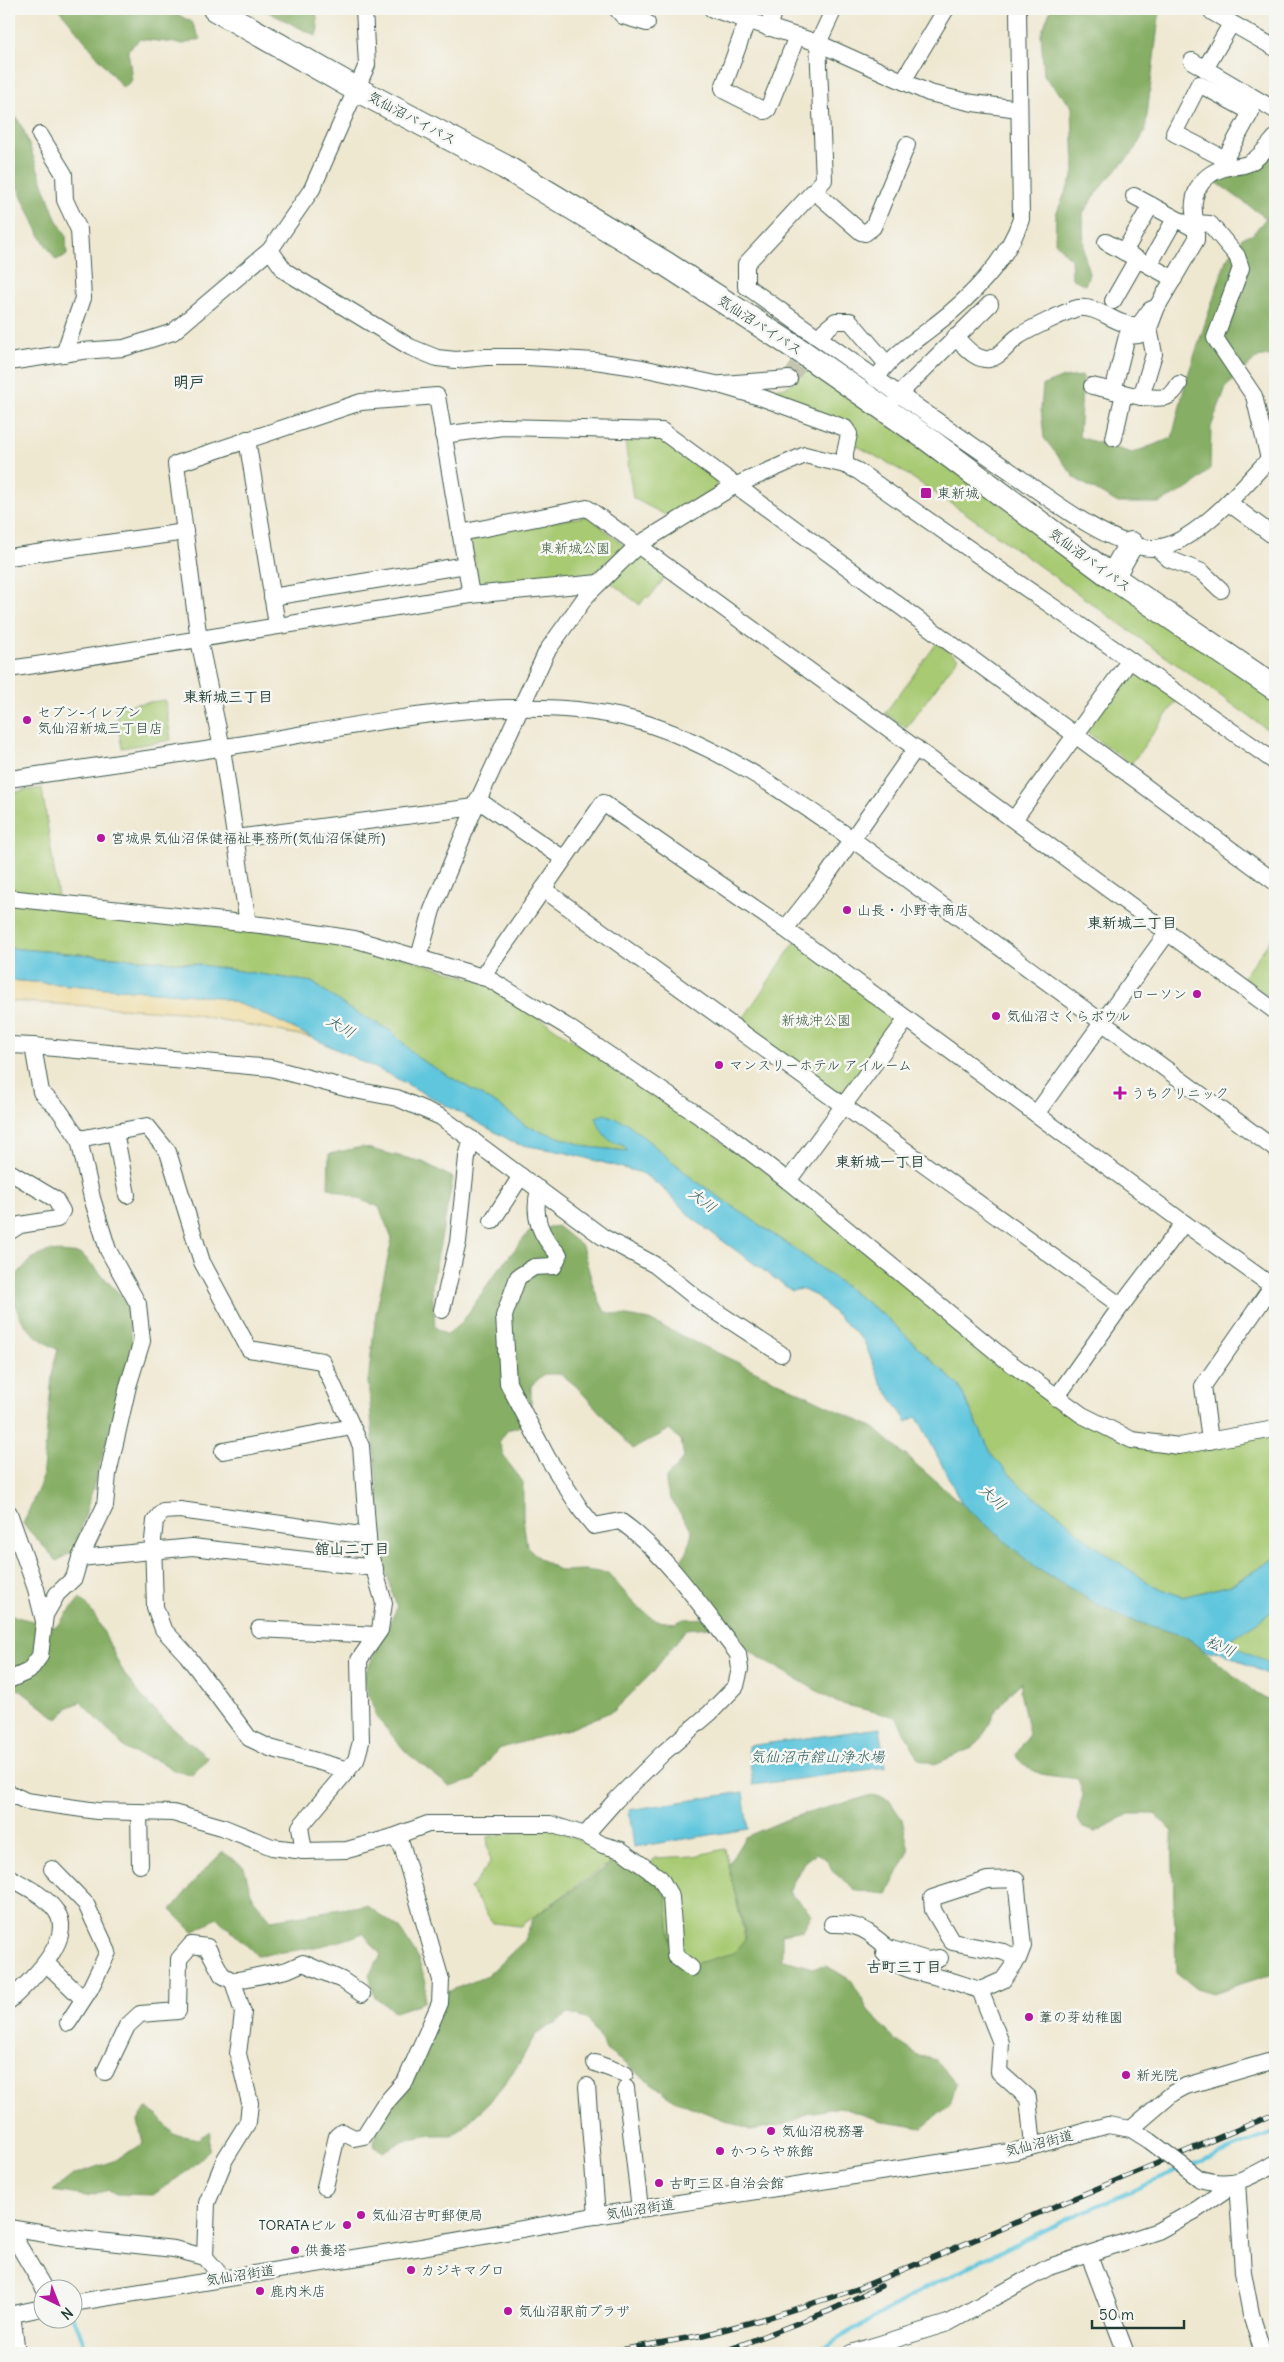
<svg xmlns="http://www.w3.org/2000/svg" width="1284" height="2362" viewBox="0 0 1284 2362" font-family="Delius,'Klee One',sans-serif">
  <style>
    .green { fill: #a8ca73; stroke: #648454 }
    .forest { fill: #86ae65; stroke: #52764c; fill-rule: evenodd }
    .sand { fill: #eeda9e; stroke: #868c69 }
    .water { fill: #60c6dd; stroke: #408288 }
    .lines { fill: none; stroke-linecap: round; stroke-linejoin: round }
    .stream { stroke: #60c6dd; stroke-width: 4 }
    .minor-tunnel { stroke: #c5c6b2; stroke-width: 16; stroke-dasharray: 16 8; stroke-linecap: butt }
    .minor-casing { stroke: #3e574c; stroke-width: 18 }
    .highway-casing { stroke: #3e574c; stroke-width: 26 }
    .minor { stroke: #fff; stroke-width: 16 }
    .highway { stroke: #fff; stroke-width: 24 }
    .rail-casing { stroke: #1f3d34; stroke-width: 5.5 }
    .rail { stroke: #f6f6f2; stroke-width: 4; stroke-dasharray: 11; stroke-linecap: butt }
    .minor-bridge-casing { stroke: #3e574c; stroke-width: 18; stroke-linecap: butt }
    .minor-bridge { stroke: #fff; stroke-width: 16 }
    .poi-dot { fill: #b5179e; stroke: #f6f6f2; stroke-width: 2 }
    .labels { text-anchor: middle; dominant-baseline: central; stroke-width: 5; stroke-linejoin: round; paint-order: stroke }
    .street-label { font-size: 14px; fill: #1f3d34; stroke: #f6f6f2 }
    .poi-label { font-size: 14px; fill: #1f3d34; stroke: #f6f6f2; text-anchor: start }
    .park-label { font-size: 14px; fill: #416044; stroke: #f6f6f2 }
    .neighbourhood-label { font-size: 15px; font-weight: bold; fill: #1f3d34; stroke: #f6f6f2 }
    .water-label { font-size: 15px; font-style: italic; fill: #2f5f5e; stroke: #f6f6f2 }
    .quarter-label { font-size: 16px; font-weight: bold; fill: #1f3d34; stroke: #f6f6f2 }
  </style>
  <rect width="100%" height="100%" fill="#f6f6f2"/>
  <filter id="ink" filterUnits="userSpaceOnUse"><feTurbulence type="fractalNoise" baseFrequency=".02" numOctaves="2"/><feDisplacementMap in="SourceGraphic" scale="10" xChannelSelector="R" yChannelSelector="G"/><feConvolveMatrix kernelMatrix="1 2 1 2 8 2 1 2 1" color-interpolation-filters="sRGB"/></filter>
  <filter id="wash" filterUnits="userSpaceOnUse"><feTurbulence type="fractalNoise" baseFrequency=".0096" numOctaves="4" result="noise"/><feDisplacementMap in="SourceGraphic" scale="20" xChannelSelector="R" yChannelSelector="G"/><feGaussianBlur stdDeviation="1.12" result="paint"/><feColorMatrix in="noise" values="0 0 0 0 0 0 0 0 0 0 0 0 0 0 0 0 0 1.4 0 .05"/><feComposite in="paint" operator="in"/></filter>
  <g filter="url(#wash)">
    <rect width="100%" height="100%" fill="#efe8d1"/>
    <g class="green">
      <path d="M806,366L1275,699V735L964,512L902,471L852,443L853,434L755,389L757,384C789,391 786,391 806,366Z"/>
      <polygon points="624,435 658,437 719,482 717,489 669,517 633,498"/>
      <polygon points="588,516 627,548 591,576 479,589 470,536"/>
      <polygon points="636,558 645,558 667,575 649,598 646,596 640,605 610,582"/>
      <polygon points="937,643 958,658 906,728 885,713"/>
      <polygon points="1131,666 1178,699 1131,764 1084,730"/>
      <polygon points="165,700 171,740 122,748 115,707"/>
      <polygon points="42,788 58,897 9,892 9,793"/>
      <polygon points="9,898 359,944 490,984 785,1185 1052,1402 1136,1446 1275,1435 1275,1558 1231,1585 1182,1597 1152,1585 1088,1541 1057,1513 1024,1489 993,1457 959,1386 886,1317 803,1255 693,1179 627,1123 622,1145 628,1151 588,1147 526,1126 498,1105 418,1058 391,1031 348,1008 312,982 189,963 9,948"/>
      <polygon points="1275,934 1275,1001 1243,977"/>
      <polygon points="795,942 901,1019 841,1098 738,1026"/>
      <polygon points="1275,1610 1275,1666 1226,1642"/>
      <polygon points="551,1827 593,1847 626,1871 604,1866 521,1926 493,1923 470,1889 490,1863 487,1837"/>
      <polygon points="725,1849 747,1948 744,1952 691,1968 679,1960 647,1869 655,1858 694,1856"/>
    </g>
    <g class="forest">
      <polygon points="59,9 167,9 192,22 200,39 184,44 140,39 128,50 132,80 123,88"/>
      <polygon points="262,9 316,9 318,28 316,36"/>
      <polygon points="1051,9 1160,9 1145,131 1134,151 1103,184 1083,213 1084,253 1089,274 1085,285 1072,278 1071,259 1055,242 1056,214 1074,173 1072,107 1044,76 1041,34"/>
      <polygon points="9,118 17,118 24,131 56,219 66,235 67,255 56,260 40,236 9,169"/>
      <polygon points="1275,152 1275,355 1257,358 1226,387 1211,427 1210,469 1191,487 1159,503 1118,503 1076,479 1044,438 1041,409 1043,385 1061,378 1083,376 1079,437 1132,453 1172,438 1186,381 1226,260 1243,237 1252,235 1266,218 1216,182 1226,174"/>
      <path d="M362,1147L423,1162L453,1178L432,1285L435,1327L447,1335L463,1321L494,1275L529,1232L557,1226L582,1246L594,1289L605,1312L649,1320L874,1428L1036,1568L1097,1604L1128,1619L1185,1636L1257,1694L1275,1704V1973L1213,1993L1196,1988L1176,1972L1172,1832L1155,1814H1129L1096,1832L1083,1828L1077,1818L1083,1795L1078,1779C1054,1775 1029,1778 1016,1755L1029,1734L1020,1691L1022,1682L1011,1692L995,1712L982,1738L972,1748L935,1764L919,1759L896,1717L838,1703L745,1649L724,1626L686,1629L652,1673L615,1710L572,1728L498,1749L474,1780L450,1787L407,1753L377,1718L363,1678L397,1608L384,1564L368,1381L376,1313L392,1239L379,1207L328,1187L329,1154ZM544,1374H561L576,1386L633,1449L669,1430L681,1440L684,1458L666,1478C665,1499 682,1513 692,1531L688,1550L678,1565L710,1618L684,1619L675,1623L657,1621L638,1608L608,1573L584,1570L561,1571L540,1559L527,1546L523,1519V1482L504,1457L499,1441L508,1430L520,1426L531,1406V1386Z"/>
      <path d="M49,1251L82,1254L127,1302L133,1349L75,1550L57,1561L23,1524L42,1480L53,1366L58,1350C25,1332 18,1320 9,1284L31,1259Z"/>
      <path d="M80,1598C105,1622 111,1657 131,1683C153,1713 180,1735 208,1758L192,1775L175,1771L161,1762L128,1751L81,1702L69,1707L58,1719L9,1682V1615L56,1627Z"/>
      <path d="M873,1795L889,1800L902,1819L909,1851L887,1894L857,1891L832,1871L828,1860L816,1853L804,1862L789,1891L812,1914L803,1930L782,1934V1959L812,1968L827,1966L852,1981L868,2010L895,2040L920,2056L936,2060L956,2084L950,2105L922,2128L885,2122L840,2107L808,2113L788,2124L750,2130L676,2101L606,2050L589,2020L569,2014L535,2035L519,2064L489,2103L454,2135C424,2134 409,2137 383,2152L374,2145L376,2126L447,1992L487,1976L523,1942L534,1917L619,1858L666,1890L671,1943L690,1965L734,1953L746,1937L728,1865L745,1837L790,1818Z"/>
      <path d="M223,1852L244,1867L252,1897L271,1920L366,1905L400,1929L417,1956L426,1982L424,2002L395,2012L375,1997L369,1974L381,1955L363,1933C330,1947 293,1951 257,1955L217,1918L193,1932L171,1910L203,1871Z"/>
      <polygon points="146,2108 159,2117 173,2134 198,2139 210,2131 209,2151 187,2171 153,2195 116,2194 109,2190 86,2196 53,2191 73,2175 113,2161 143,2144 138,2121"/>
    </g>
    <polygon class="sand" points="9,980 218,997 253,1009 314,1038 182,1012 9,1001"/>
    <g class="water">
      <path d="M9,948L194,964L312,982L348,1008L391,1031L418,1058L498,1105L526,1126L588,1147L627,1151L623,1145C607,1144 600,1130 596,1117L605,1114L627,1123L693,1179L803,1255L886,1317L959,1386L993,1457L1024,1489L1057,1513L1088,1541L1152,1585L1182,1597L1231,1585L1275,1558V1610L1227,1642L1275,1666V1678L1219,1651L1207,1652L1185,1636L1128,1619L1097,1604L1036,1568L962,1504L920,1422L916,1417L907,1422L880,1381L864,1341L816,1296L801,1289L792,1291L716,1236L691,1217L664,1189L642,1173L563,1152L517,1144L394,1077L253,1009L218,997L9,980Z"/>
      <polygon points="880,1728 886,1767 753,1785 748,1746"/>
      <polygon points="743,1792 748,1829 634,1847 629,1810"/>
    </g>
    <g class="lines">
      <g class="stream">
        <polyline points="1191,2166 1275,2132"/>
        <polyline points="73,2316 88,2353"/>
        <polyline points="814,2353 930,2285 1078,2214 1180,2170"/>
      </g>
    </g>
  </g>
  <g filter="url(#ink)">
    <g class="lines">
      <polyline class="minor-tunnel" points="789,379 824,331"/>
      <defs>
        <g id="minor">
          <polyline points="617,9 623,16 647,23"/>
          <polyline points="712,9 818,43 929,93 973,103 1019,109"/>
          <path d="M834,9L818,43L824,180L746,264V286C834,349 921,411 1010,471C1043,494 1112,548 1152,548C1191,549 1243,487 1269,459L1275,458"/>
          <polyline points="1212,12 1275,48"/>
          <polyline points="747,21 723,88 725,91 765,111 768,109 797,36"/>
          <polyline points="768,28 774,9"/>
          <polyline points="1192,61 1275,110"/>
          <polyline points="1205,69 1231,24"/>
          <polyline points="903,81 946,9"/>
          <polygon points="1199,84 1251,112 1225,159 1174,133"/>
          <polyline points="40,135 64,174 65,200 79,230 83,298 64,354"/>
          <polyline points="814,191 861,232 865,233 873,227 907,145"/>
          <polyline points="1134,196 1197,230"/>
          <polyline points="1106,242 1174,279"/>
          <path d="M270,250L285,271L410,347L437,358L456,360L486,357H528L595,361L642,368L716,384L760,397L845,428L849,434L845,453V465L858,471C996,569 1137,663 1275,762"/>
          <polyline points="1124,252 1151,205"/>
          <polyline points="1149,265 1175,219"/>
          <polyline points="1113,301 1137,259"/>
          <polyline points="824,331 836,321 850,321 886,363"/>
          <path d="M955,337C964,345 975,361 989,359C1001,357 1009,342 1019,336C1026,331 1071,309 1078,308C1100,305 1117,328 1139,325L1150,310L1157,307"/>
          <polyline points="9,362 82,351 124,348 173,332 270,250 312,189 367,65 364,9"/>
          <path d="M876,379C890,356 914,342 935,325C969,299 1008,260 1021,219L1018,9"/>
          <polyline points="722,384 789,379"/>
          <path d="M1179,384C1168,403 1161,397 1141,397L1154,354L1149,328L1157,307L1196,240V223"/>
          <polyline points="1092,386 1141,397"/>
          <polyline points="1113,391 1127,336 1139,335 1144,332"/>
          <polyline points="897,396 990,304"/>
          <polyline points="443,435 503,427 662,431 1275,882"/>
          <polyline points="1114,438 1124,393"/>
          <polyline points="247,439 277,625"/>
          <path d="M1269,459L1254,396L1215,338L1241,268L1237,256L1210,224L1196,223C1189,198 1198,176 1224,168C1232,166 1240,167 1247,164C1258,160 1268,146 1275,138"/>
          <polyline points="1229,503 1275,537"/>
          <polyline points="460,533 587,508 1275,1011"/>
          <polyline points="1157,548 1169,559 1202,572 1221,590"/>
          <polyline points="9,557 185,532"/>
          <polyline points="471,595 599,583"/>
          <polyline points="272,597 466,565"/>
          <path d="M9,669C163,646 317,619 471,595L437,396L361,402L176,464L199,640L222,748L248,924"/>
          <path d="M9,779C93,767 178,755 263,741C380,722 532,687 648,724C724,749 787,794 852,839L1275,1149"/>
          <polyline points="478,800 564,859"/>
          <polyline points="1015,818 1130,660"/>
          <polyline points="235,838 475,807"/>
          <polyline points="543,889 1121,1306"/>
          <polyline points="9,898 270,926 354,939 489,979 566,1026 729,1136 788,1181 1005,1359 1082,1415 1132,1440 1179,1446 1275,1429"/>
          <polyline points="785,929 823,881 916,748"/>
          <polyline points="419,957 432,910 475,807 547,651 587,595 638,545 734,486 805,455 845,465"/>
          <polyline points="482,977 603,803 785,929 1184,1223 1275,1288"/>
          <path d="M9,1045L33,1046L41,1092L59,1110L79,1139L147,1126L168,1152L202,1262L249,1349L322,1361L361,1446L369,1551L384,1603L380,1630L359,1660L361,1742L356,1760L300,1827L304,1851L347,1850L393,1837L428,1824H550L585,1835L616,1800L662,1754L710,1713L736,1686L740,1669L738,1654C705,1612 664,1551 620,1521L594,1526L581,1510L547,1457L508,1383L504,1316L518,1277L534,1267L554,1266L559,1255C540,1235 532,1217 539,1189"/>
          <polyline points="33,1046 271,1068 349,1089 397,1098 441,1117 603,1237 655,1265 700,1301 781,1354"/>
          <polyline points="1036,1114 1168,932"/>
          <polyline points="115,1132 127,1195"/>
          <polyline points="79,1139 92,1198 108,1250 138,1304 142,1341 128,1386 108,1474 105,1506 80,1558"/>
          <polyline points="9,1177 13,1174 55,1199 62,1211 57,1219 20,1225 9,1232"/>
          <polyline points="788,1181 907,1019"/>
          <polyline points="492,1221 521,1176"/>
          <polyline points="442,1310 458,1242 467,1157 472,1139"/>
          <polyline points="1056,1398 1121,1306 1184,1223"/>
          <polyline points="1210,1441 1203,1386 1275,1282"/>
          <polyline points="223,1451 352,1427"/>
          <polyline points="9,1513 36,1589 44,1621"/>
          <polyline points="259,1629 376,1635"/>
          <polyline points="9,1680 29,1671 40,1656 45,1615 57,1594 74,1578 80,1558 192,1547 375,1568"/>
          <polyline points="348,1770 270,1748 249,1738 187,1655 163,1629 155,1607 153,1540 155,1521 163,1511 180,1510 368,1536"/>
          <polyline points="9,1793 26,1801 97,1811 173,1813 222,1827 272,1847 304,1851"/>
          <polyline points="139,1812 140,1865"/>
          <polyline points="585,1835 603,1845 621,1850 660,1878 671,1897 675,1956 691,1968"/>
          <polyline points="52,1869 86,1904 108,1952 90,1989 68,2023"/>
          <path d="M9,1877C26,1887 45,1895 56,1911C77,1939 27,1984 9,2001"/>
          <path d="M832,1924C859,1923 868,1931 888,1948"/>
          <path d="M940,1958L928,1960L888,1948L884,1953C899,1970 917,1971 937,1977C952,1980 966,1986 980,1990"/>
          <polyline points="1018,1959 1004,1952 952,1942 933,1910 932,1898 987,1880 1016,1879 1023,1946 1018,1959 1003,1980 980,1990 1001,2043 999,2072 1028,2098 1033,2146"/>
          <polyline points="46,1963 83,1999"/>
          <polyline points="595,2063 625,2074"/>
          <polyline points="105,2072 127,2026 140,2014 178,2011 179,1959 191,1945 207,1947 222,1975 233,1981"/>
          <polyline points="587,2086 597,2216"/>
          <polyline points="626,2088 640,2209"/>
          <polyline points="1131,2129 1173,2093 1186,2086 1275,2060"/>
          <path d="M1200,2179C1232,2188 1248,2179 1275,2163"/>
          <polyline points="1237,2182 1243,2272 1251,2314 1263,2353"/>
          <polyline points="325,2187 337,2136 342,2132 354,2138 364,2136 383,2106 406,2080 440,2003 441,1980 402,1846 393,1837"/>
          <polyline points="9,2228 70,2238 174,2249 205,2257 223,2278"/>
          <polyline points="9,2229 45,2290"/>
          <polyline points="1089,2255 1126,2353"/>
          <polyline points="205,2257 207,2203 225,2159 248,2122 250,2103 238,2054 243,2013 233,1981 287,1970 303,1963 342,1980 362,1994"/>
          <polyline points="72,2303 422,2247 588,2217 1016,2151 1108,2125 1131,2129 1150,2141"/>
          <polyline points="12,2314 17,2353"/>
          <polyline points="9,2315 42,2308"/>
          <polyline points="851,2353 948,2323 1049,2267 1158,2231 1196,2210 1237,2182"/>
        </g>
        <g id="highway">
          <polyline points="215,9 356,89 505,167 666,264 802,352 929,440 1112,577 1275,688"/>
          <polyline points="1112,577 1131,544"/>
        </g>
      </defs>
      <use href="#minor" class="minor-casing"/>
      <use href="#highway" class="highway-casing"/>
      <use href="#minor" class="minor"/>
      <use href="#highway" class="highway"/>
      <defs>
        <g id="rail">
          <polyline points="603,2353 704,2335 767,2318 857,2289 1275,2114"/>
          <polyline points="720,2353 829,2311 881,2286"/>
        </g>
      </defs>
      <use href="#rail" class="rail-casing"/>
      <use href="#rail" class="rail"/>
      <defs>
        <polyline id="minor-bridge" points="1150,2141 1200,2179"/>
      </defs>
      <use href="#minor-bridge" class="minor-bridge-casing"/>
      <use href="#minor-bridge" class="minor-bridge"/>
    </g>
  </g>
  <g class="poi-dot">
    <rect x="920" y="487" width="12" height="12" rx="2.5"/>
    <circle cx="27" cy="720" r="5"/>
    <circle cx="101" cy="838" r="5"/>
    <circle cx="847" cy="910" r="5"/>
    <circle cx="1197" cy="994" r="5"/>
    <circle cx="996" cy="1016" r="5"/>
    <circle cx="719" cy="1065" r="5"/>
    <path d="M1117.5 1085.5h5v5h5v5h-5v5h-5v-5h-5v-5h5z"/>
    <circle cx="1029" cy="2017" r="5"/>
    <circle cx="1126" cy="2075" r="5"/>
    <circle cx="771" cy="2131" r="5"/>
    <circle cx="720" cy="2151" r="5"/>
    <circle cx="659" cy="2183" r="5"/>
    <circle cx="361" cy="2215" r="5"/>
    <circle cx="347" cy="2225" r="5"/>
    <circle cx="295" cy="2250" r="5"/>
    <circle cx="411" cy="2270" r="5"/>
    <circle cx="260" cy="2291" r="5"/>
    <circle cx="508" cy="2311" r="5"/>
  </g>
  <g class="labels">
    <g class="street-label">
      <text transform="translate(412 118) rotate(28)">気仙沼バイパス</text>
      <text transform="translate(760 325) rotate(33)">気仙沼バイパス</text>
      <text transform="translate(1090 560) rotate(36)">気仙沼バイパス</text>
      <text transform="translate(1039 2143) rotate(-14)">気仙沼街道</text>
      <text transform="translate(640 2209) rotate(-9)">気仙沼街道</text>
      <text transform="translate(240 2275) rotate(-9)">気仙沼街道</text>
    </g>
    <g class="poi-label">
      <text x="937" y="493">東新城</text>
      <text x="37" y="712">セブン-イレブン<tspan x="37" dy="16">気仙沼新城三丁目店</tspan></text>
      <text x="111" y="838">宮城県気仙沼保健福祉事務所(気仙沼保健所)</text>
      <text x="857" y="910">山長・小野寺商店</text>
      <text x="1187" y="994" text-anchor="end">ローソン</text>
      <text x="1006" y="1016">気仙沼さくらボウル</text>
      <text x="729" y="1065">マンスリーホテル アイルーム</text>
      <text x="1131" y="1093">うちクリニック</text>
      <text x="1039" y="2017">葦の芽幼稚園</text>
      <text x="1136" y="2075">新光院</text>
      <text x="781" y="2131">気仙沼税務署</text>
      <text x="730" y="2151">かつらや旅館</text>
      <text x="669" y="2183">古町三区 自治会館</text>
      <text x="371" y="2215">気仙沼古町郵便局</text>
      <text x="337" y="2225" text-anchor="end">TORATAビル</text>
      <text x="305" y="2250">供養塔</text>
      <text x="421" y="2270">カジキマグロ</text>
      <text x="270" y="2291">鹿内米店</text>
      <text x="518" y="2311">気仙沼駅前プラザ</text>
    </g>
    <g class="park-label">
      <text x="575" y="548">東新城公園</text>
      <text x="816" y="1020">新城沖公園</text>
    </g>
    <g class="neighbourhood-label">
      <text x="228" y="696">東新城三丁目</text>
      <text x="1132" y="922">東新城二丁目</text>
      <text x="880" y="1161">東新城一丁目</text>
      <text x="352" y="1548">舘山二丁目</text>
      <text x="904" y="1966">古町三丁目</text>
    </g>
    <g class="water-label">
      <text transform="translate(341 1026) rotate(31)">大川</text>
      <text transform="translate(703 1200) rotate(38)">大川</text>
      <text transform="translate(993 1497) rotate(43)">大川</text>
      <text transform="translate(1221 1646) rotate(25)">松川</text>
      <text x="817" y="1756">気仙沼市舘山浄水場</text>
    </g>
    <g class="quarter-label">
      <text x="189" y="382">明戸</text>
    </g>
  </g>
  <rect width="1284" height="2362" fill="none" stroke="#f6f6f2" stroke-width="30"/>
  <g transform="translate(58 2304) rotate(137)"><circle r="24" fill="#f6f6f2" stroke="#a0aca6"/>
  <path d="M0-4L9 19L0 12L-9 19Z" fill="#b5179e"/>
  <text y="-8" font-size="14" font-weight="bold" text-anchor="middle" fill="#1f3d34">N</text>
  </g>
  <path d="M1092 2320v8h92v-8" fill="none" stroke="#1f3d34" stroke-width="2.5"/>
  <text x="1099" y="2320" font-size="15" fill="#1f3d34" stroke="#f6f6f2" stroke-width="4" paint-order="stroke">50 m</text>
</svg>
